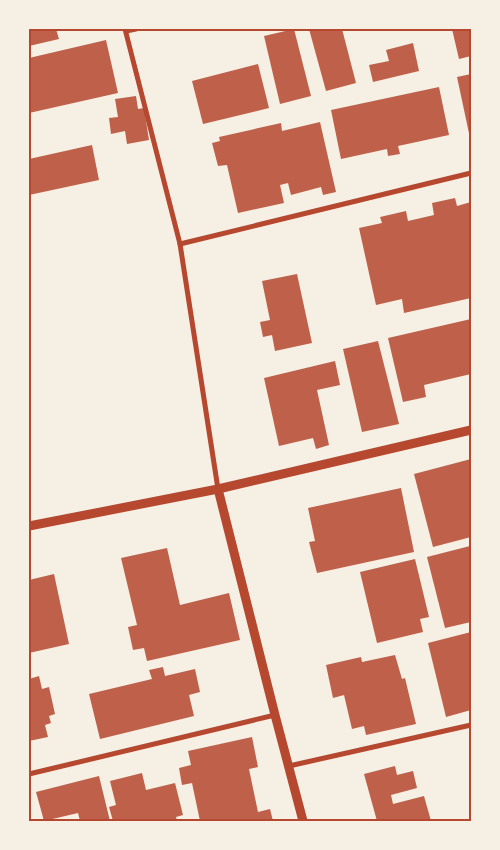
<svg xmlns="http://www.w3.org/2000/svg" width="500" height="850" viewBox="0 0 500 850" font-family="Georgia,serif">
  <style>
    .building { fill: #bf614a }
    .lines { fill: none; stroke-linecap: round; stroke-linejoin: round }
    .minor { stroke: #b5482f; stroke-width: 5 }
    .tertiary { stroke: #b5482f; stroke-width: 9 }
    .neatline { fill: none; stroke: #b5482f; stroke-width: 2 }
  </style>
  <rect width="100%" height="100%" fill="#f6efe4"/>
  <g class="building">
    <polygon points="29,29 56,29 59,39 29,46"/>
    <polygon points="294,29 311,96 280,104 264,36"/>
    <polygon points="309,29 342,29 356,83 326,91"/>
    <polygon points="452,29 471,29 471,56 459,59"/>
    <polygon points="106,40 118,93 29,113 29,58"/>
    <polygon points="413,43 419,71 373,82 369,65 389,61 386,50"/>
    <polygon points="258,64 269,108 203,124 192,81"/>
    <polygon points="471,74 471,138 470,138 457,77"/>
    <polygon points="439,87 449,135 398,146 400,154 388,156 387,149 341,159 331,110"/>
    <polygon points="136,96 138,109 144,108 149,140 127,144 125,131 111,134 109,118 118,117 115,99"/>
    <polygon points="320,122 336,192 323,195 321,187 291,195 288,183 280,185 284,203 238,213 227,165 218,166 212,143 220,141 219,137 281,123 282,131"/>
    <polygon points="92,145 99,180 29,195 29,159"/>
    <polygon points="455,198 457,206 471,202 471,298 404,313 402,299 376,305 359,228 382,223 380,217 406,211 408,221 434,215 432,203"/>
    <polygon points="297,274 312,343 275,351 272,335 263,337 260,322 270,320 262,281"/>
    <polygon points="471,319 471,374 424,385 426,397 403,402 388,338"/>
    <polygon points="378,341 399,424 362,432 343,349"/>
    <polygon points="335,361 340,385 317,390 329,445 316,449 313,438 279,446 264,378"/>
    <polygon points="471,459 471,537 433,547 414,474"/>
    <polygon points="401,488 414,552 317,573 309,542 315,541 308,508"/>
    <polygon points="470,546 471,551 471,622 445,628 427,557"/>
    <polygon points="167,548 180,605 229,593 240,640 147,661 144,648 133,650 128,627 137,625 121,558"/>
    <polygon points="415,559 429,617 420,619 423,632 377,643 360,572"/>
    <polygon points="54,574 69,644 29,653 29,580"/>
    <polygon points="471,632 471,710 446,717 428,643"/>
    <polygon points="395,655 402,679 405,678 416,724 366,735 364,726 352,729 344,695 333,698 326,665 361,657 362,662"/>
    <polygon points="163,667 165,676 195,669 200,692 189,695 194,716 100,739 89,694 152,679 149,670"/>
    <polygon points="39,676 42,689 49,687 55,714 49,716 51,723 45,725 48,737 29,741 29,679"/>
    <polygon points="252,737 258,767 249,769 258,812 270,809 273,821 200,821 192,783 182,785 179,768 191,765 188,751"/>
    <polygon points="395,766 397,775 413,771 417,788 391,795 393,804 424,796 431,821 377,821 364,774"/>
    <polygon points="142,773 146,790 175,783 183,815 176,817 177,821 113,821 109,807 116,805 110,781"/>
    <polygon points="99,776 110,821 80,821 78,813 44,821 36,792"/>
  </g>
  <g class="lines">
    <g class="minor">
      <polyline points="125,29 180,244 218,489"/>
      <polyline points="126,31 136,29"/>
      <polyline points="180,244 471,173"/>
      <polyline points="289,766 471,725"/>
      <polyline points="29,774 275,715"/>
    </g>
    <g class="tertiary">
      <polyline points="218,489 275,715 303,821"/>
      <polyline points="29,526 218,489 471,430"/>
    </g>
  </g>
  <rect width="500" height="850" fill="none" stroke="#f6efe4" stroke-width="60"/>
  <rect x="30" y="30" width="440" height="790" class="neatline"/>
</svg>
